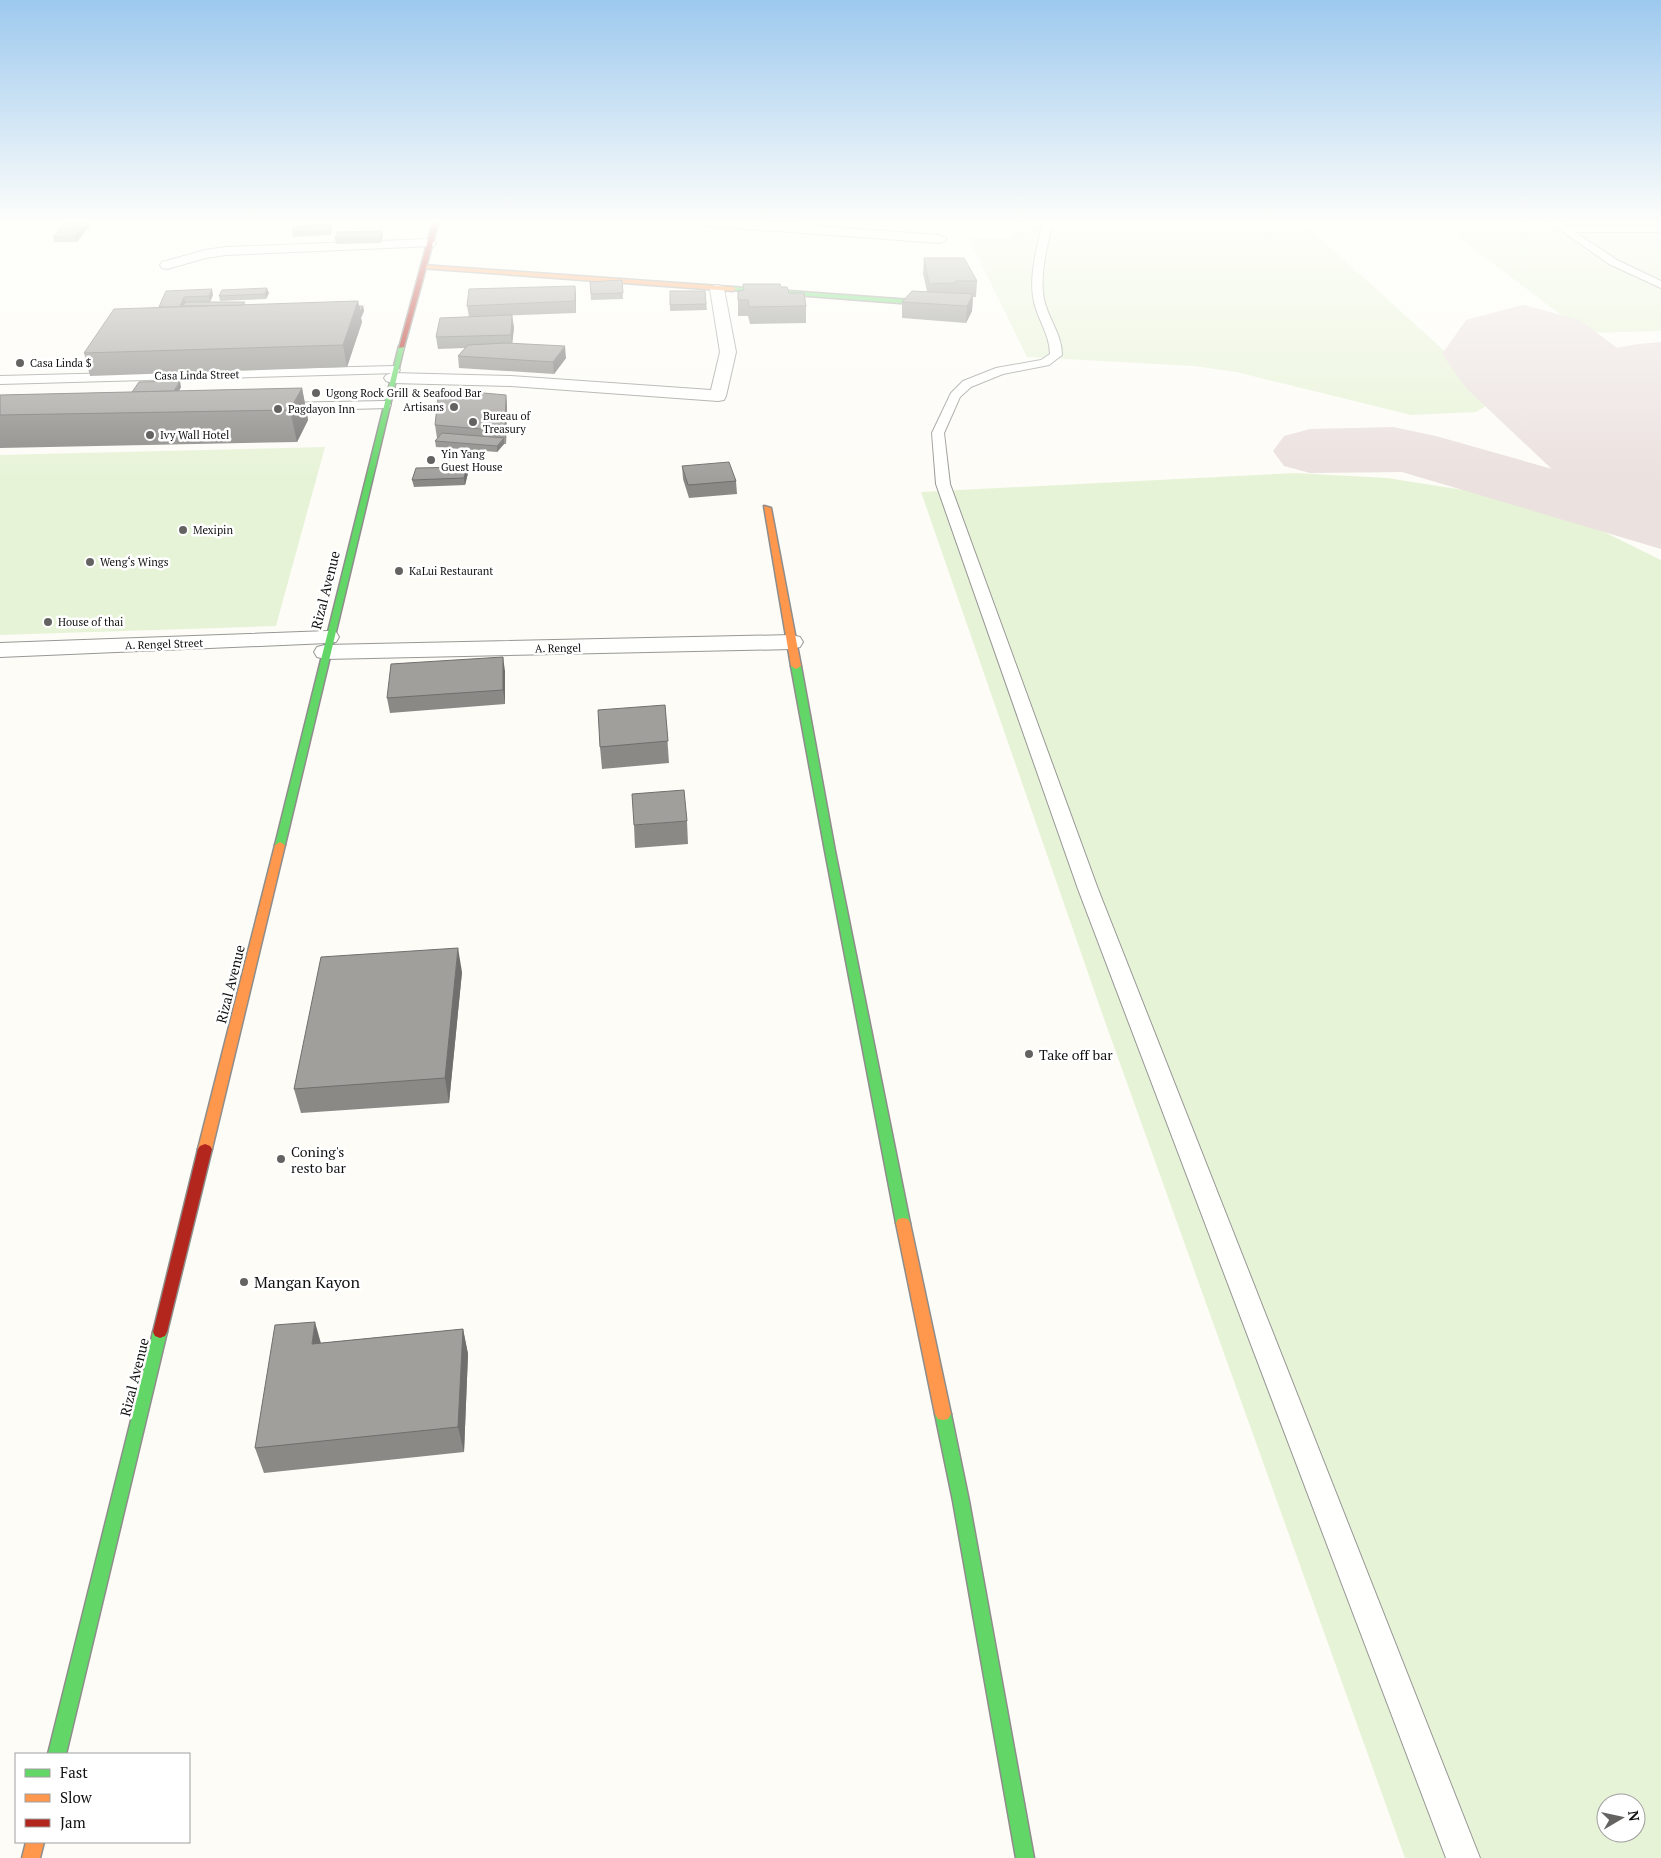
<svg xmlns="http://www.w3.org/2000/svg" width="1661" height="1858" viewBox="0 0 1661 1858" font-family="'PT Serif',serif">
  <style>
    .green { fill: #e7f3d7; fill-rule: evenodd }
    .lines { fill: none; stroke-linecap: round; stroke-linejoin: round }
    .taxiway { fill: #ebe1df; fill-rule: evenodd }
    .runway { fill: #ebe1df; fill-rule: evenodd }
    .lane-casing { stroke: #979795; stroke-width: 2 }
    .street-casing { stroke: #979795; stroke-width: 2 }
    .fast-casing { stroke: #8e8d8b; stroke-width: 3 }
    .slow-casing { stroke: #8e8d8b; stroke-width: 3 }
    .jam-casing { stroke: #8e8d8b; stroke-width: 3 }
    .lane { fill: #fffffe; fill-rule: evenodd }
    .street { fill: #fffffe; fill-rule: evenodd }
    .fast { fill: #63d668; fill-rule: evenodd }
    .slow { fill: #ff974d; fill-rule: evenodd }
    .jam { fill: #b3261e; fill-rule: evenodd }
    .wall { fill: #8a8986 }
    .shaded-wall { fill: #716f6d }
    .building { fill: #a19f9c; stroke: #716f6d }
    .poi-dot { fill: #646362; stroke: #fff; stroke-width: 2 }
    .labels { text-anchor: middle; dominant-baseline: central; stroke-width: 5; stroke-linejoin: round; paint-order: stroke }
    .far-poi-label { font-size: 11px; fill: #111; stroke: #fff; text-anchor: start }
    .far-street-label { font-size: 11px; fill: #111; stroke: #fff }
    .street-label { font-size: 14px; fill: #111; stroke: #fff }
    .poi-label { font-size: 14px; fill: #111; stroke: #fff; text-anchor: start }
    .near-poi-label { font-size: 16px; fill: #111; stroke: #fff; text-anchor: start }
  </style>
  <rect width="100%" height="100%" fill="#fdfcf7"/>
  <g class="green">
    <polygon points="1011,221 1301,221 1502,403 1486,406 1476,412 1411,415 1236,372 1194,366 1027,357 969,239 1012,237"/>
    <polygon points="1437,221 1661,222 1661,331 1585,333"/>
    <polygon points="325,447 276,626 0,635 0,455"/>
    <path d="M1295,473L1387,478L1521,499L1596,528L1661,560V1858H1405L1103,1016L921,492ZM1606,1803H1636V1833H1606Z"/>
  </g>
  <g class="lines">
    <g class="taxiway">
      <path d="M1661,342V382L1642,383L1627,391L1630,405L1637,421L1627,436L1602,442L1577,436C1565,419 1560,405 1558,385C1562,380 1565,373 1570,369C1593,349 1632,344 1661,342Z"/>
      <polygon points="1393,427 1436,436 1661,500 1661,549 1402,472 1310,473 1284,466 1273,451 1284,436 1310,429"/>
    </g>
    <polygon class="runway" points="1523,305 1580,320 1661,381 1661,526 1595,510 1466,388 1442,354 1466,320"/>
    <defs>
      <g id="lane">
        <path d="M1042,221H1052C1048,247 1039,273 1044,299C1048,319 1062,334 1062,355L1049,365L1003,374L971,387L960,397L944,433L950,484L1098,889L1480,1858H1446L1078,889L936,484L932,433L951,393L963,381L996,368L1041,360L1050,354C1050,335 1038,320 1034,302C1028,275 1038,248 1042,221Z"/>
        <polygon points="1548,221 1560,221 1567,226 1661,226 1661,232 1575,232 1617,260 1661,281 1661,288 1609,264"/>
        <polygon points="394,366 400,370 398,373 0,384 0,376"/>
        <polygon points="385,401 391,405 389,408 277,411 271,407 277,403"/>
      </g>
      <g id="street">
        <polygon points="686,221 749,221 940,235 947,239 940,243 693,225"/>
        <polygon points="429,239 436,243 434,246 226,255 206,258 167,269 162,268 160,265 162,262 205,250 226,247"/>
        <polygon points="717,285 722,286 724,289 736,352 726,396 724,400 718,401 511,386 392,383 386,381 384,378 386,375 392,373 511,376 711,390 720,352 710,289 712,286"/>
        <polygon points="328,631 336,632 339,637 336,642 328,643 0,657 0,643"/>
        <polygon points="792,635 800,637 803,642 800,647 792,649 325,659 317,657 314,652 317,647 325,645"/>
      </g>
      <g id="fast">
        <polygon points="733,287 939,302 942,304 939,306 731,290 731,288"/>
        <polygon points="399,346 404,347 285,845 280,848 275,845"/>
        <polygon points="796,663 801,666 835,851 910,1223 908,1227 903,1228 898,1227 896,1223 825,851 791,666"/>
        <polygon points="160,1326 165,1328 167,1332 66,1754 48,1754 153,1332 155,1328"/>
        <polygon points="943,1408 948,1409 951,1414 969,1501 1034,1858 1016,1858 953,1501 935,1414 938,1409"/>
      </g>
      <g id="slow">
        <polygon points="422,265 733,287 736,289 733,291 420,268"/>
        <polygon points="764,506 771,508 801,666 796,669 791,666"/>
        <polygon points="280,842 285,845 212,1149 210,1152 200,1152 198,1149 275,845"/>
        <polygon points="903,1218 908,1219 910,1223 951,1414 948,1419 943,1420 938,1419 935,1414 896,1223 898,1219"/>
        <polygon points="26,1842 44,1842 40,1858 22,1858"/>
      </g>
      <g id="jam">
        <polygon points="433,221 439,221 404,347 399,348"/>
        <polygon points="205,1144 210,1146 212,1149 167,1332 165,1336 160,1338 155,1336 153,1332 198,1149 200,1146"/>
      </g>
    </defs>
    <use href="#lane" class="lane-casing"/>
    <use href="#street" class="street-casing"/>
    <use href="#fast" class="fast-casing"/>
    <use href="#slow" class="slow-casing"/>
    <use href="#jam" class="jam-casing"/>
    <use href="#lane" class="lane"/>
    <use href="#street" class="street"/>
    <use href="#fast" class="fast"/>
    <use href="#slow" class="slow"/>
    <use href="#jam" class="jam"/>
  </g>
  <g class="wall">
    <polygon points="66,221 89,221 90,225 77,242 54,242 53,237"/>
    <polygon points="331,224 332,229 331,235 293,237 292,232"/>
    <polygon points="383,236 381,243 336,244 335,239"/>
    <polygon points="924,258 977,281 976,297 973,297 972,311 966,323 902,318 902,302 927,291 923,274"/>
    <polygon points="622,280 623,299 591,300 590,282"/>
    <polygon points="743,284 789,293 806,306 806,323 750,324 748,316 738,316 738,300 744,290"/>
    <polygon points="575,286 576,296 576,313 469,317 467,306"/>
    <polygon points="166,291 213,295 210,302 246,305 358,301 359,306 363,306 364,311 361,318 362,322 347,367 90,376 84,353 159,307"/>
    <polygon points="670,291 705,291 707,310 670,311"/>
    <polygon points="269,293 266,299 220,301 219,296"/>
    <polygon points="514,327 512,343 566,358 554,374 459,368 458,356 465,348 438,349 436,337"/>
    <polygon points="181,387 179,391 302,388 308,420 297,442 0,448 0,395 132,392"/>
    <polygon points="506,395 507,407 506,444 504,444 497,452 436,447 435,441 438,438 437,438 435,425"/>
    <polygon points="682,466 736,481 737,494 689,498 683,479"/>
    <polygon points="468,473 465,485 414,487 412,480"/>
    <polygon points="505,671 505,704 390,713 387,698"/>
    <polygon points="665,705 669,763 602,769 600,747"/>
    <polygon points="687,821 688,844 635,848 634,825"/>
    <polygon points="462,972 449,1103 301,1113 294,1089"/>
    <polygon points="463,1329 468,1354 464,1452 264,1473 255,1448 321,1343"/>
  </g>
  <g class="shaded-wall">
    <polygon points="87,221 89,221 90,225 77,242 75,236"/>
    <polygon points="331,224 332,229 331,235 330,230"/>
    <polygon points="382,231 383,236 381,243 380,238"/>
    <polygon points="575,286 576,296 576,313 575,301"/>
    <polygon points="267,288 269,293 266,299 265,294"/>
    <polygon points="212,289 213,295 210,302 209,296"/>
    <polygon points="973,294 972,311 966,323 967,306"/>
    <polygon points="184,297 185,303 180,315 179,309"/>
    <polygon points="358,301 360,312 363,306 364,311 361,318 362,322 347,367 343,345"/>
    <polygon points="512,315 514,327 512,346 511,335"/>
    <polygon points="565,346 566,358 554,374 553,362"/>
    <polygon points="180,381 181,387 174,400 173,394"/>
    <polygon points="302,388 308,420 297,442 290,410"/>
    <polygon points="506,395 507,407 506,444 505,431"/>
    <polygon points="504,438 504,444 497,452 497,446"/>
    <polygon points="467,467 468,473 465,485 464,478"/>
    <polygon points="503,657 505,671 505,704 503,690"/>
    <polygon points="458,948 462,972 449,1103 445,1078"/>
    <polygon points="315,1322 322,1347 312,1344"/>
    <polygon points="463,1329 468,1354 464,1452 458,1427"/>
  </g>
  <g class="building">
    <polygon points="66,221 87,221 75,236 53,237"/>
    <polygon points="331,224 330,230 292,232 294,226"/>
    <polygon points="382,231 380,238 335,239 337,232"/>
    <polygon points="924,258 964,258 977,281 956,281 956,283 929,284"/>
    <polygon points="622,280 623,293 591,294 590,282"/>
    <polygon points="743,284 780,284 781,287 787,287 789,293 804,293 806,306 749,307 748,300 738,300 738,291 744,290"/>
    <polygon points="575,286 575,301 467,306 469,289"/>
    <polygon points="267,288 265,294 219,296 222,290"/>
    <polygon points="212,289 209,296 184,297 180,307 159,307 166,291"/>
    <polygon points="670,291 705,291 706,304 670,305"/>
    <polygon points="912,291 973,294 967,306 902,302"/>
    <polygon points="358,301 343,345 84,353 114,309"/>
    <polygon points="186,302 245,302 243,305 183,306"/>
    <polygon points="359,306 363,306 360,312"/>
    <polygon points="512,315 511,335 436,337 440,318"/>
    <polygon points="506,343 565,346 553,362 458,356 468,345"/>
    <polygon points="180,381 174,391 132,392 139,382"/>
    <polygon points="302,388 290,410 0,415 0,395"/>
    <polygon points="439,389 506,395 505,431 435,425"/>
    <polygon points="442,433 504,438 497,446 435,441"/>
    <polygon points="729,462 736,481 688,485 682,466"/>
    <polygon points="467,467 464,478 412,480 416,468"/>
    <polygon points="503,657 503,690 387,698 391,664"/>
    <polygon points="665,705 668,741 600,747 598,710"/>
    <polygon points="684,790 687,821 634,825 632,794"/>
    <polygon points="458,948 445,1078 294,1089 321,957"/>
    <polygon points="315,1322 312,1344 463,1329 458,1427 255,1448 275,1325"/>
  </g>
  <linearGradient id="sky" x2="0" y2="1"><stop stop-color="#9dc9ee"/><stop offset="0.46" stop-color="#fefefb"/><stop offset="1" stop-color="#fefefb" stop-opacity="0"/></linearGradient>
  <rect width="1661" height="481" fill="url(#sky)"/>
  <g class="poi-dot">
    <circle cx="20" cy="363" r="5"/>
    <circle cx="316" cy="393" r="5"/>
    <circle cx="454" cy="407" r="5"/>
    <circle cx="278" cy="409" r="5"/>
    <circle cx="473" cy="422" r="5"/>
    <circle cx="150" cy="435" r="5"/>
    <circle cx="431" cy="460" r="5"/>
    <circle cx="183" cy="530" r="5"/>
    <circle cx="90" cy="562" r="5"/>
    <circle cx="399" cy="571" r="5"/>
    <circle cx="48" cy="622" r="5"/>
    <circle cx="1029" cy="1054" r="5"/>
    <circle cx="281" cy="1159" r="5"/>
    <circle cx="244" cy="1282" r="5"/>
  </g>
  <g class="labels">
    <g class="far-poi-label">
      <text x="30" y="363">Casa Linda $</text>
      <text x="326" y="393">Ugong Rock Grill &amp; Seafood Bar</text>
      <text x="444" y="407" text-anchor="end">Artisans</text>
      <text x="288" y="409">Pagdayon Inn</text>
      <text x="483" y="416">Bureau of<tspan x="483" dy="13">Treasury</tspan></text>
      <text x="160" y="435">Ivy Wall Hotel</text>
      <text x="441" y="454">Yin Yang<tspan x="441" dy="13">Guest House</tspan></text>
      <text x="193" y="530">Mexipin</text>
      <text x="100" y="562">Weng‘s Wings</text>
      <text x="409" y="571">KaLui Restaurant</text>
      <text x="58" y="622">House of thai</text>
    </g>
    <g class="far-street-label">
      <text transform="translate(197 375) rotate(-1)">Casa Linda Street</text>
      <text transform="translate(164 644) rotate(-2)">A. Rengel Street</text>
      <text transform="translate(558 648) rotate(-1)">A. Rengel</text>
    </g>
    <g class="street-label">
      <text transform="translate(325 590) rotate(-76)">Rizal Avenue</text>
      <text transform="translate(230 984) rotate(-76)">Rizal Avenue</text>
      <text transform="translate(134 1377) rotate(-76)">Rizal Avenue</text>
    </g>
    <g class="poi-label">
      <text x="1039" y="1054">Take off bar</text>
      <text x="291" y="1151">Coning's<tspan x="291" dy="16">resto bar</tspan></text>
    </g>
    <g class="near-poi-label">
      <text x="254" y="1282">Mangan Kayon</text>
    </g>
  </g>
  <rect x="15" y="1753" width="175" height="90" fill="#ffffff" stroke="#a0a0a0"/>
  <rect x="25" y="1769" width="25" height="8" fill="#63d668" stroke="#a0a0a0"/>
  <text x="60" y="1778" font-size="15" fill="#111111">Fast</text>
  <rect x="25" y="1794" width="25" height="8" fill="#ff974d" stroke="#a0a0a0"/>
  <text x="60" y="1803" font-size="15" fill="#111111">Slow</text>
  <rect x="25" y="1819" width="25" height="8" fill="#b3261e" stroke="#a0a0a0"/>
  <text x="60" y="1828" font-size="15" fill="#111111">Jam</text>
  <g transform="translate(1621 1818) rotate(81)"><circle r="24" fill="#ffffff" stroke="#a0a0a0"/>
  <path d="M0-4L9 19L0 12L-9 19Z" fill="#646362"/>
  <text y="-8" font-size="14" font-weight="bold" text-anchor="middle" fill="#111111">N</text>
  </g>
</svg>
